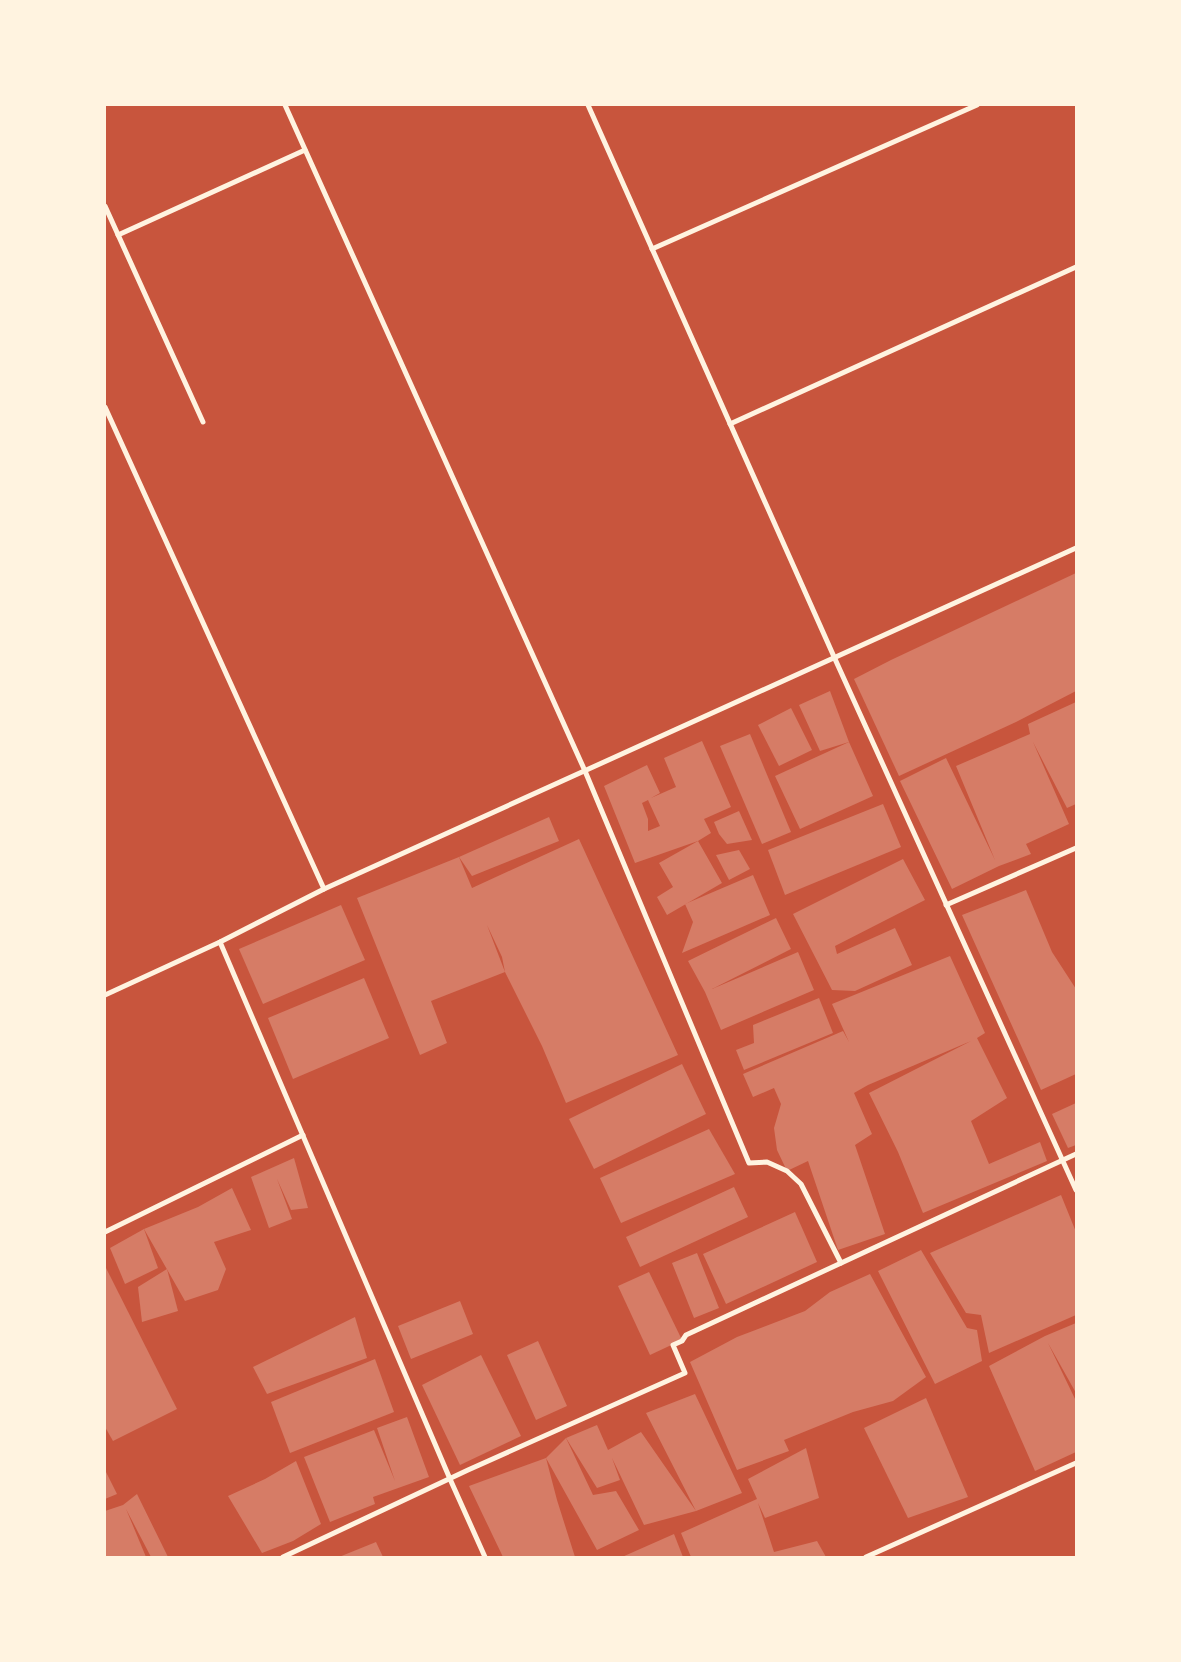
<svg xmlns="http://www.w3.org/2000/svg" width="1181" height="1662" viewBox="0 0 1181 1662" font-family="Jost,sans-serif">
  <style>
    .building { fill: #d67c66; fill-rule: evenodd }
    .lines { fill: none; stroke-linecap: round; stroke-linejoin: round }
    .minor { stroke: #fff3e0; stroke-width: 5 }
  </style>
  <rect width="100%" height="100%" fill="#c8553d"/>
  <g class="building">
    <polygon points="1076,573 1076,691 1016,722 899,776 854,679 891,660"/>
    <polygon points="830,691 849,742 873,796 800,829 775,776 849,742 820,751 799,705"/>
    <polygon points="1076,702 1076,804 1067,808 1033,742 1069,824 1026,844 1031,854 999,866 952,889 900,781 946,758 995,860 956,766 1030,734 1028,724"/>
    <polygon points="791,708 812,750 779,766 758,725"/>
    <polygon points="750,734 791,832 762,844 720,746"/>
    <path d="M702,741L731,807L704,819L711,833L698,841L722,883L667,915L657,897L673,887L659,863L698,841L635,863L604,786L647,765L660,793L651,798L676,787L664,758ZM648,800L660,826L648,831V819L642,803Z"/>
    <polygon points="883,804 901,847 785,895 768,850"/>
    <polygon points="739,811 752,840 727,844 719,834 714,822"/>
    <polygon points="549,817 559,841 472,876 459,857"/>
    <polygon points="579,839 678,1055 566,1103 542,1046 505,972 502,957 487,925 505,972 431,1001 447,1043 420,1055 357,898 459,857 472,888"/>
    <polygon points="739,850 750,869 729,880 716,855"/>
    <polygon points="903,859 925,900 835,946 837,954 895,928 912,965 855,991 832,990 793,914"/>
    <polygon points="753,875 770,915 682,953 693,922 685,904"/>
    <polygon points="1026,890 1052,952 1076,989 1076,1074 1041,1090 962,915"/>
    <polygon points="341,905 365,960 263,1004 239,949"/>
    <polygon points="776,918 791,949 712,989 798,952 814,990 721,1030 705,992 688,961"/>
    <polygon points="950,956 985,1033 977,1038 1007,1098 971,1121 989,1164 1040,1142 1047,1161 923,1213 898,1152 869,1093 971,1041 868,1085 854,1093 872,1134 855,1145 885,1234 838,1250 808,1161 787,1171 777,1150 774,1128 781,1104 774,1088 753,1097 743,1074 843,1031 849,1042 832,1004"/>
    <polygon points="364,978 389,1038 293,1079 268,1018"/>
    <polygon points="819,998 833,1033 744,1070 736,1050 754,1043 753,1025"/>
    <polygon points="682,1064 706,1114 594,1169 569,1119"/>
    <polygon points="1076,1103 1076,1145 1068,1148 1052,1114"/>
    <polygon points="709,1129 735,1174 621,1223 600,1178"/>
    <polygon points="294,1158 308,1208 291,1210 277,1179 292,1219 269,1228 251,1177"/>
    <polygon points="734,1187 748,1217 640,1267 626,1237"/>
    <polygon points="232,1188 251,1230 214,1242 226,1269 218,1290 185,1301 144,1229 198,1207"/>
    <polygon points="1061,1195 1076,1232 1076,1315 989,1353 981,1315 966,1313 930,1253"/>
    <polygon points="795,1212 817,1262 726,1304 703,1254"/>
    <polygon points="144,1229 158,1268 125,1284 110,1248"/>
    <polygon points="921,1250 967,1328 977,1330 982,1361 935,1384 878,1271"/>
    <polygon points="697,1253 719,1308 694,1318 672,1263"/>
    <polygon points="105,1266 177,1409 113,1441 105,1427"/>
    <polygon points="167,1269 178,1311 142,1322 138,1287"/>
    <polygon points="649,1272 682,1340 650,1355 618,1286"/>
    <polygon points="870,1274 926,1377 893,1401 853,1412 784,1440 789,1451 737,1470 690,1362 737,1337 805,1311 830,1292"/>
    <polygon points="460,1301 473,1334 411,1359 398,1326"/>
    <polygon points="355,1317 367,1358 267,1394 253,1367"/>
    <polygon points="1076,1323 1076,1393 1048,1343 1076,1401 1076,1452 1035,1471 989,1366 1045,1336"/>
    <polygon points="538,1341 567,1406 536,1420 507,1355"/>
    <polygon points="481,1355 521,1436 460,1465 422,1385"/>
    <polygon points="375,1359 394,1412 290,1453 271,1402"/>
    <polygon points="695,1394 742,1493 696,1511 644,1525 612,1458 620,1480 597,1488 566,1438 597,1425 608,1450 641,1432 696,1511 646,1413"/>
    <polygon points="926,1398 968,1497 908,1518 864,1428"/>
    <polygon points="407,1417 429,1477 373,1497 375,1504 330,1522 304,1457 374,1430 395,1481 377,1428"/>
    <polygon points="566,1438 593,1495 616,1491 639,1530 597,1550 546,1458 557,1500 575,1557 503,1557 469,1486 546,1458"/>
    <polygon points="806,1448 819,1498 765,1518 758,1503 774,1552 817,1541 826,1557 691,1557 681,1533 757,1499 748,1479"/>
    <polygon points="296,1461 321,1524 293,1541 262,1553 228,1496 265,1479"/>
    <polygon points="105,1470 117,1494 105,1499"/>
    <polygon points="137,1494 168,1557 151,1557 126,1509 146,1557 105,1557 105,1511 123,1505"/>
    <polygon points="674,1534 683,1557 622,1557"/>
    <polygon points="376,1542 383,1557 339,1557"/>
  </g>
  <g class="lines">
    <g class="minor">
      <polyline points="285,105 585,771 749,1163 767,1162 787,1171 801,1184 841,1263"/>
      <polyline points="588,105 835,659 1076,1190"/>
      <polyline points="105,206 203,422"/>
      <polyline points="118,235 305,150"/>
      <polyline points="652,249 977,105"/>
      <polyline points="105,407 324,889"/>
      <polyline points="730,424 1076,267"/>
      <polyline points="946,905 1076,848"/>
      <polyline points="220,942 450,1479 485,1557"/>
      <polyline points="105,995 220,942 324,889 1076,548"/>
      <polyline points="105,1232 303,1135"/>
      <polyline points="283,1557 468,1470 685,1373 673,1345 682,1341 686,1335 1076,1154"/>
      <polyline points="866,1557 1076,1463"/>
    </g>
  </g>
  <rect width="1181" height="1662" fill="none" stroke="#fff3e0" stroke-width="212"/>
</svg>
